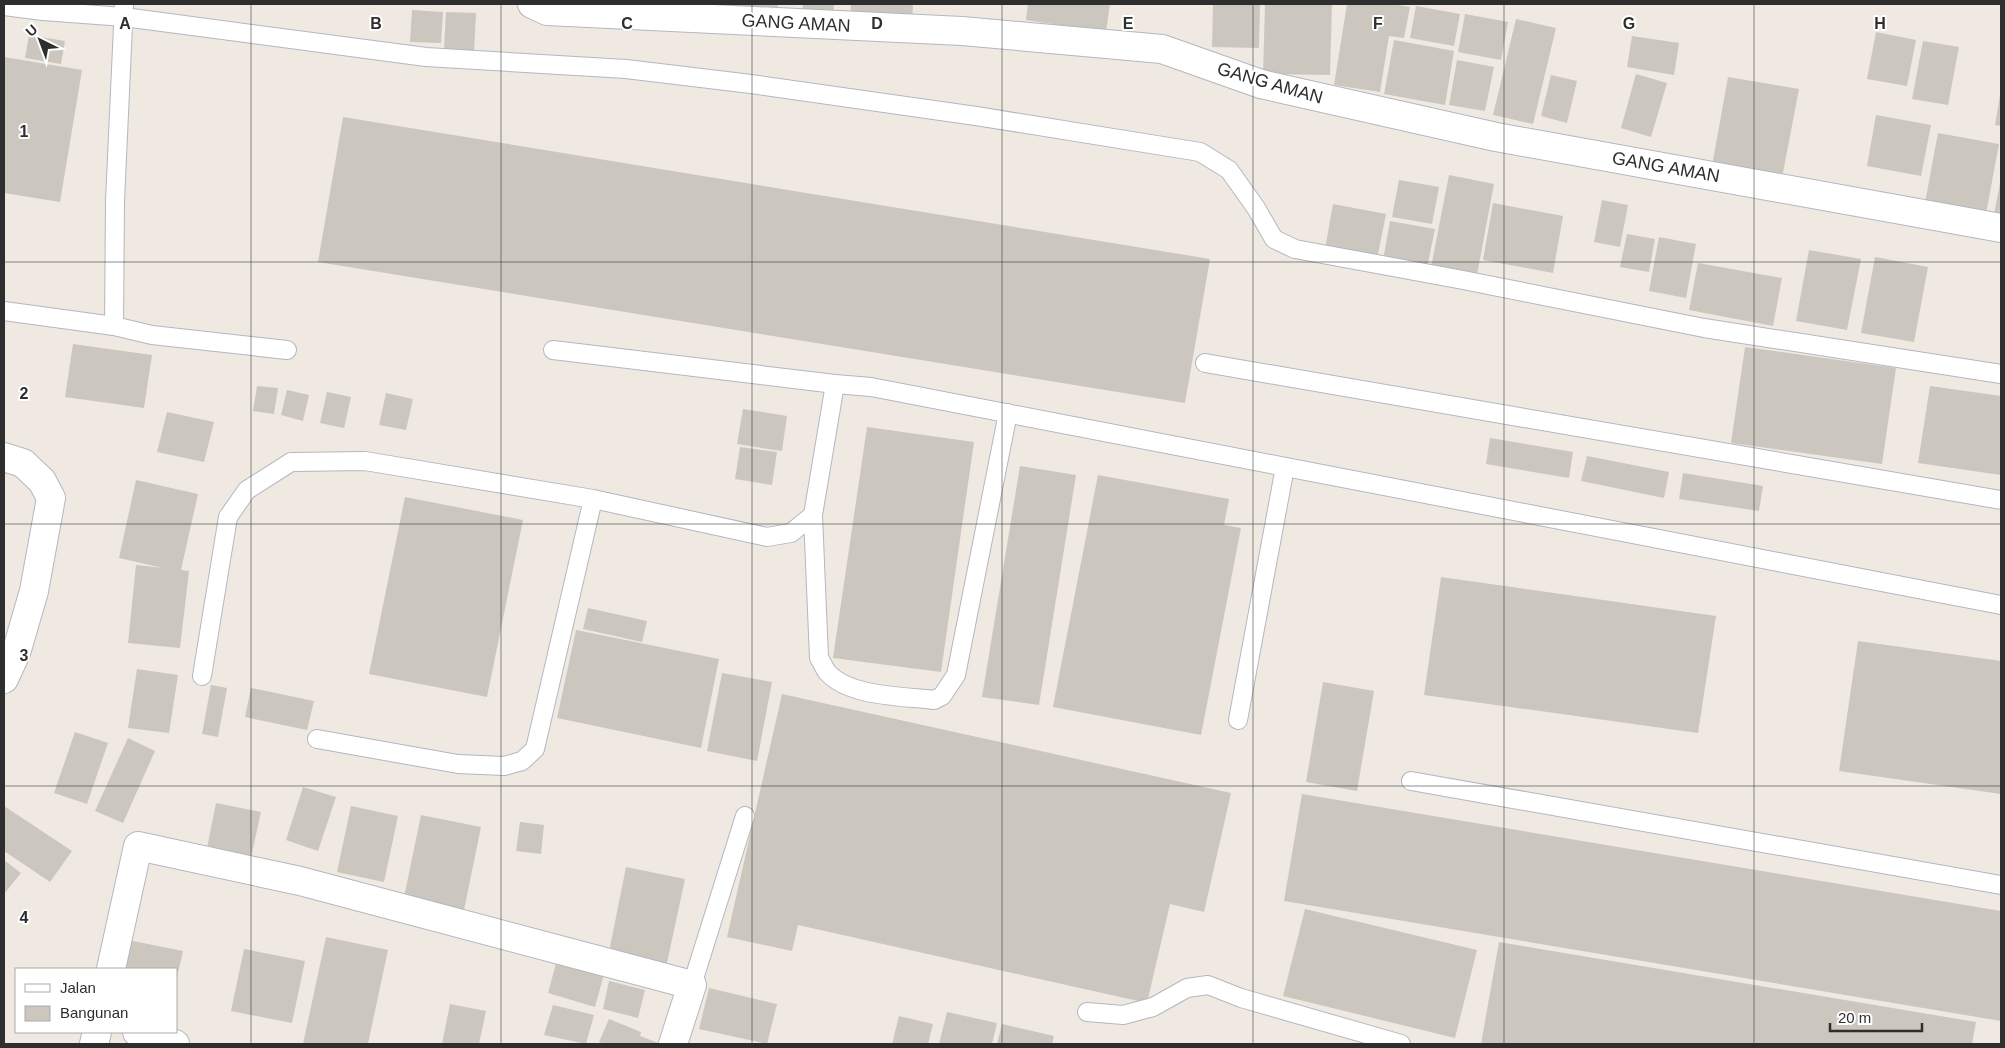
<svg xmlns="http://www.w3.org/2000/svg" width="2005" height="1048" viewBox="0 0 2005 1048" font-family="Arial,sans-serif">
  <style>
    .building { fill: #cbc7bf }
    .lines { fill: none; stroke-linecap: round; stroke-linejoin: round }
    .lane-casing { stroke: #b4b7c1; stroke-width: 20 }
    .street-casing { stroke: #b4b7c1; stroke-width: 30 }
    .lane { stroke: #fff; stroke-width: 18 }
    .street { stroke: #fff; stroke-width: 28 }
    .grid { fill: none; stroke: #2e2e2e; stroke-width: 1; stroke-opacity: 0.55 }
    .labels { text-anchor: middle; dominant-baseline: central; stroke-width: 4; stroke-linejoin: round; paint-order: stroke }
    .street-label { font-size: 18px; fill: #2e2e2e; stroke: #fff }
    .grid-label { font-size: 16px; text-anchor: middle; font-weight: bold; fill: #2e2e2e; stroke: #fff; stroke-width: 4; stroke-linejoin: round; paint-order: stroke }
  </style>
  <rect width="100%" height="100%" fill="#efe9e1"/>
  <g class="building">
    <polygon points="726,4 778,4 777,20 725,17"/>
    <polygon points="803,4 834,4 833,20 802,18"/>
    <polygon points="851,4 913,4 912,24 850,21"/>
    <polygon points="1028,4 1110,4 1106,32 1026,20"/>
    <polygon points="1213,4 1260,4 1259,48 1212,47"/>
    <polygon points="1265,4 1332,4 1330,75 1263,74"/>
    <polygon points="1347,4 1391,4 1410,7 1404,38 1389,36 1380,92 1334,85"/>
    <polygon points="1416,6 1460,14 1454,46 1410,38"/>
    <polygon points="412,10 443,12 441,43 410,42"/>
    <polygon points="446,12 476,13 474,51 444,50"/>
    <polygon points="1465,14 1508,22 1501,60 1458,52"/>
    <polygon points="1516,19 1556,28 1533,124 1493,115"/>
    <polygon points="1876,32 1916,40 1907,86 1867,79"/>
    <polygon points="29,35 65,41 61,64 25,58"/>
    <polygon points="1632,36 1679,43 1674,75 1627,67"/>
    <polygon points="1394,40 1454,51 1445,105 1384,94"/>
    <polygon points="1923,41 1959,47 1948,105 1912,99"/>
    <polygon points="4,57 82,70 60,202 4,193"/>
    <polygon points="1457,60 1494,67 1485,111 1449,105"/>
    <polygon points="1636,74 1667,83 1651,137 1621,128"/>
    <polygon points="1551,75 1577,81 1567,123 1541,116"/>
    <polygon points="1728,77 1799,89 1782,178 1712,166"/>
    <polygon points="2000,95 2001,95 2001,126 1995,125"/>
    <polygon points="1876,115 1931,125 1921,176 1867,166"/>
    <polygon points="343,117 1210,259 1185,403 318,262"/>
    <polygon points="1938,133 1999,144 1985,219 1924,208"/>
    <polygon points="1449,175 1494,184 1477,275 1431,267"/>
    <polygon points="1399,180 1439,187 1432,224 1392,217"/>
    <polygon points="2000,183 2001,183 2001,227 1992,225"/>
    <polygon points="1602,200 1628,205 1620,247 1594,242"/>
    <polygon points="1493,203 1563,216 1553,273 1483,260"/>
    <polygon points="1333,204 1386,214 1377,259 1325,249"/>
    <polygon points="1390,221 1435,229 1427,268 1383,260"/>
    <polygon points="1627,234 1655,239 1649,272 1620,267"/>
    <polygon points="1659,237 1696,244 1686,298 1649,291"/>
    <polygon points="1809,250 1861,259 1847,330 1796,321"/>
    <polygon points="1875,257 1928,267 1914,342 1861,333"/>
    <polygon points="1698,263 1782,278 1773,326 1689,310"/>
    <polygon points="73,344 152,355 144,408 65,397"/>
    <polygon points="1745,347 1896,368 1882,464 1731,443"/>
    <polygon points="257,386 278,388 274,414 253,411"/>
    <polygon points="1930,386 2001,396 2001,475 1918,463"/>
    <polygon points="287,390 309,395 303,421 281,415"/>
    <polygon points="327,392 351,397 344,428 320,423"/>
    <polygon points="386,393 413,399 406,430 379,425"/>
    <polygon points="743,409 787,416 782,451 737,444"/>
    <polygon points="167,412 214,422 204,462 157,452"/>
    <polygon points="867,427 974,442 941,672 833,658"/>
    <polygon points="1490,438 1573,452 1569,478 1486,464"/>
    <polygon points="740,447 777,452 772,485 735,479"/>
    <polygon points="1587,456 1669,472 1664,498 1581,481"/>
    <polygon points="1020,466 1076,475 1039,705 982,697"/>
    <polygon points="1683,473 1763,486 1759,511 1679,499"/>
    <polygon points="1098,475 1229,499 1224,525 1241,528 1201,735 1053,707"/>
    <polygon points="136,480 198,494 181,570 189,571 180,648 128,643 136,565 163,568 119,558"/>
    <polygon points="405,497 523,520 487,697 369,674"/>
    <polygon points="1441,577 1716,616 1698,733 1424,695"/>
    <polygon points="588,608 647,621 642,642 583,629"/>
    <polygon points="576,630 719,659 701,748 557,718"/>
    <polygon points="1858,641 2001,661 2001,794 1839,771"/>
    <polygon points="137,669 178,675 169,733 128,728"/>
    <polygon points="722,673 772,682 757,761 707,751"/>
    <polygon points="1323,682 1374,691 1357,791 1306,782"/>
    <polygon points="211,685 227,688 218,737 202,734"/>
    <polygon points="251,688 314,701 307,730 245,717"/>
    <polygon points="782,694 1231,793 1204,912 1170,904 1147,1003 798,925 792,951 727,937"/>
    <polygon points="75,732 108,743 87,804 54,793"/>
    <polygon points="128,738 155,751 123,823 95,811"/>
    <polygon points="303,787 336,797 318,851 286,840"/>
    <polygon points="1302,794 2001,911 2001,1021 1284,901"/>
    <polygon points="216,803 261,812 250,862 206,853"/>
    <polygon points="4,806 72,851 50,882 4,851"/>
    <polygon points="351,806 398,816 384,882 337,872"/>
    <polygon points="421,815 481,827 463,915 403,902"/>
    <polygon points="520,822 544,825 541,854 516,851"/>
    <polygon points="4,860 21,873 4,894"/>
    <polygon points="626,867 685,879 667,963 609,952"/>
    <polygon points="1305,909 1477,950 1455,1038 1283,996"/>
    <polygon points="326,937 388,950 368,1044 303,1044"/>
    <polygon points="128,940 183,951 177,977 176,969 122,969"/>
    <polygon points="1499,942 1976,1022 1972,1044 1481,1044"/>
    <polygon points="244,949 305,961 292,1023 231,1011"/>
    <polygon points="558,956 605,970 595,1007 548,993"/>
    <polygon points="609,981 645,990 638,1018 603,1009"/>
    <polygon points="709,988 777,1004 767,1044 699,1029"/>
    <polygon points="450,1004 486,1011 479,1044 442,1044"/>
    <polygon points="553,1005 594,1015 586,1044 544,1035"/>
    <polygon points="947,1012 997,1023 992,1044 939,1044"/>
    <polygon points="899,1016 933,1024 928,1044 892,1044"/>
    <polygon points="609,1019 641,1032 640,1036 661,1044 605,1044 599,1042"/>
    <polygon points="1002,1024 1054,1036 1052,1044 997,1044"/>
  </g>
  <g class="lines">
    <defs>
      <g id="lane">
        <polyline points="124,4 115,201 114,326 152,335 287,350"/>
        <polyline points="4,6 43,11 124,17 426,57 626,69 751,84 976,116 1200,152 1229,170 1256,208 1274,239 1295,249 1463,280 1704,328 2001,374"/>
        <polyline points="4,311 114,326"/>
        <polyline points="553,350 835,384"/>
        <polyline points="1205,363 2001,500"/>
        <path d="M813,515L819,658C822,662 824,668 827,672C849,697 902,696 934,700L942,696L956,675L1008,413"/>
        <polyline points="202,676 228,517 247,490 291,462 365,461 593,499 767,537 791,533 813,515 835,384 871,387 2001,605"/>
        <polyline points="1238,720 1285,467"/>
        <polyline points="317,739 458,764 504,766 522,761 535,749 593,499"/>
        <polyline points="1411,781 2001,885"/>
        <polyline points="692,985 745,816"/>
        <polyline points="1087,1012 1123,1015 1153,1007 1187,988 1208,985 1241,998 1401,1044"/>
      </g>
      <g id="street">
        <polyline points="532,4 547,11 962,31 1162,49 1261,84 1496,137 2001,228"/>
        <polyline points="4,457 23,463 42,481 51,498 34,591 16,653 4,679"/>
        <polyline points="111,969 138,846 300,881 692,985 673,1044"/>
        <polyline points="137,1032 175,1044"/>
        <polyline points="94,1044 97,1032"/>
      </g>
    </defs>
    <use href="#lane" class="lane-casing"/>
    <use href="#street" class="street-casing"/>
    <use href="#lane" class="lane"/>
    <use href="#street" class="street"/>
  </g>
  <path class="grid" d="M251,4V1044M501,4V1044M752,4V1044M1002,4V1044M1253,4V1044M1504,4V1044M1754,4V1044M4,262H2001M4,524H2001M4,786H2001"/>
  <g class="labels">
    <g class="street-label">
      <text transform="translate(796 23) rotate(3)">GANG AMAN</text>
      <text transform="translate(1270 83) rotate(16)">GANG AMAN</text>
      <text transform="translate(1666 167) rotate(10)">GANG AMAN</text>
    </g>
  </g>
  <g class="grid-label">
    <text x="125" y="29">A</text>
    <text x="376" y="29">B</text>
    <text x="627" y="29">C</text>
    <text x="877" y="29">D</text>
    <text x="1128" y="29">E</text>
    <text x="1378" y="29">F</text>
    <text x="1629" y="29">G</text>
    <text x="1880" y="29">H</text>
    <text x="24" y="137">1</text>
    <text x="24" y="399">2</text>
    <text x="24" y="661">3</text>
    <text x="24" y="923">4</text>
  </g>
  <rect width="2005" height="1048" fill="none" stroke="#2e2e2e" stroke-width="10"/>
  <rect x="15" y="968" width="162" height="65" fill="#ffffff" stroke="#ababab"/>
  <rect x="25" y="984" width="25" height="8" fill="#ffffff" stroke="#ababab"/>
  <text x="60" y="993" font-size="15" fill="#2e2e2e">Jalan</text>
  <rect x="25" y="1006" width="25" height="15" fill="#cbc7bf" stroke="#ababab"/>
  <text x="60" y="1018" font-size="15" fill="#2e2e2e">Bangunan</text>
  <g transform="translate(40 40) rotate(318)" stroke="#ffffff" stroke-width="4" paint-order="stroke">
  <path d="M0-4L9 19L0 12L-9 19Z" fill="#2e2e2e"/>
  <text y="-8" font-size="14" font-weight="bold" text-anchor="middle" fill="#2e2e2e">U</text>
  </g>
  <path d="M1830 1023v8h92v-8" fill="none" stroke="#2e2e2e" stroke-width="2.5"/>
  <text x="1838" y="1023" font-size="15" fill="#2e2e2e" stroke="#ffffff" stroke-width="4" paint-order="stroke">20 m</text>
</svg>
